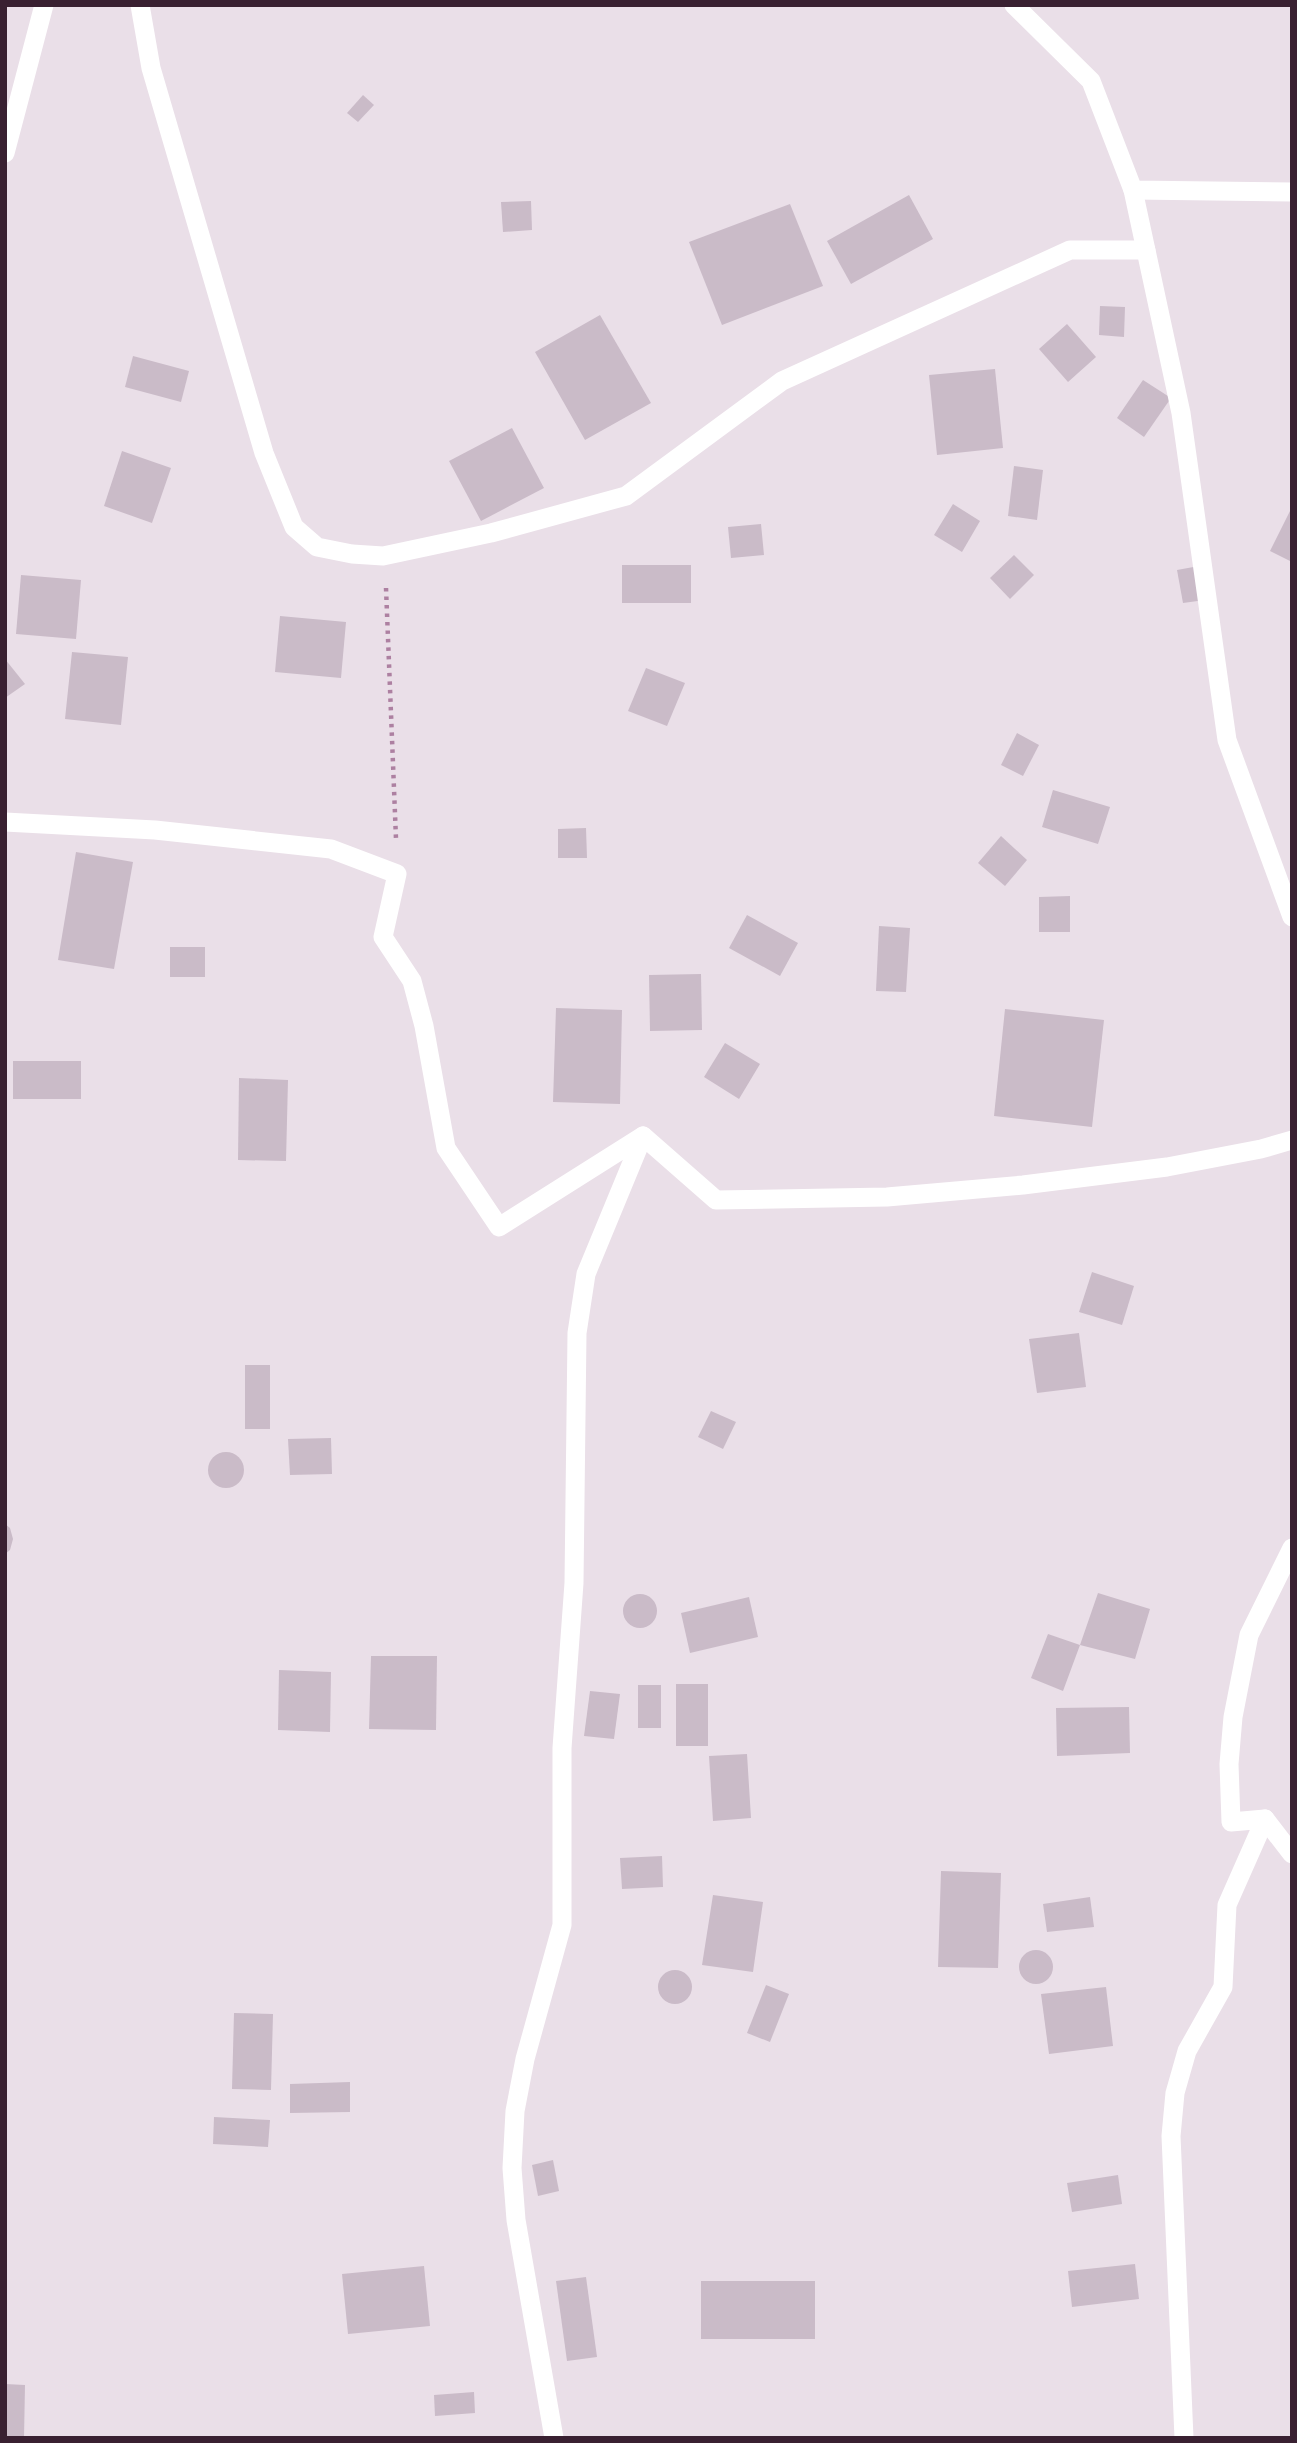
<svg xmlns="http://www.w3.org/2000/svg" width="1297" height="2443" viewBox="0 0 1297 2443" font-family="Inter,sans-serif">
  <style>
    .building { fill: #cabbc8 }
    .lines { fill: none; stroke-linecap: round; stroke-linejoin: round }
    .path { stroke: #ad80a1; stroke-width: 4.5; stroke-dasharray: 3.5 5; stroke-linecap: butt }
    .minor { stroke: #fff; stroke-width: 19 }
    .tertiary { stroke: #fff; stroke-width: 19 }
  </style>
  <rect width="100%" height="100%" fill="#eadfe8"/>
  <g class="building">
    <polygon points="363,95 374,105 358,122 347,113"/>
    <polygon points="909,195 933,239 851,284 827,241"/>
    <polygon points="531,201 532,230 503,232 501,202"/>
    <polygon points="790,204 823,286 722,325 689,242"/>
    <polygon points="1100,306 1125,307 1124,337 1099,335"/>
    <polygon points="600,315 651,403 585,440 535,352"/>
    <polygon points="1067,324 1096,357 1068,382 1039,349"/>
    <polygon points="133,356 189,371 181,402 125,387"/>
    <polygon points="995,369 1003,448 937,455 929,375"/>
    <polygon points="1143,380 1171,398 1144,437 1117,418"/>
    <polygon points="512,428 544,488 481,521 449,461"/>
    <polygon points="122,451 171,468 152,523 104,506"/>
    <polygon points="1014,466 1043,470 1037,520 1008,516"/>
    <polygon points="953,504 980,521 962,552 934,535"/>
    <polygon points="1292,507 1292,562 1270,551"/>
    <polygon points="761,524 764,555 731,558 728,527"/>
    <polygon points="1014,555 1034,575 1010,599 990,578"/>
    <rect x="622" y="565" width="69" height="38"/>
    <polygon points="1199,566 1205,600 1183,603 1177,570"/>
    <polygon points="21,575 81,580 76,639 16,634"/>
    <polygon points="280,616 346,622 341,678 275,672"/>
    <polygon points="72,652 128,657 121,725 65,719"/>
    <polygon points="5,659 25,684 5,698"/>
    <polygon points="646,668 685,683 667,726 628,711"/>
    <polygon points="1017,733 1039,745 1023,776 1001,765"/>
    <polygon points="1053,790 1110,807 1098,844 1042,827"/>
    <polygon points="586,828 587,858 558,858 558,829"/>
    <polygon points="1001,836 1027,860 1005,886 978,863"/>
    <polygon points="76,852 133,862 114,969 58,960"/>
    <polygon points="1070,896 1070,932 1039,932 1039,897"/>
    <polygon points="747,915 798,943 780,976 729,948"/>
    <polygon points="879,926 910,928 906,992 876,991"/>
    <rect x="170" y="947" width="35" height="30"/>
    <polygon points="701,974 702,1030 650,1031 649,975"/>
    <polygon points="556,1008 622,1010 620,1104 553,1102"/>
    <polygon points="1005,1009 1104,1020 1092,1127 994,1116"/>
    <polygon points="725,1043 760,1064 739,1099 704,1077"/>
    <rect x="13" y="1061" width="68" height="38"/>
    <polygon points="239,1078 288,1080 286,1161 238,1160"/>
    <polygon points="1092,1272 1134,1286 1122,1325 1079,1312"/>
    <polygon points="1079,1333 1086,1387 1037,1393 1029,1339"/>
    <rect x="245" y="1365" width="25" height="64"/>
    <polygon points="711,1411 736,1422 723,1449 698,1437"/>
    <polygon points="331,1438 332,1474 290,1475 288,1439"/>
    <circle cx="226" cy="1470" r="18"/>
    <polygon points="5,1524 10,1528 13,1539 10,1550 5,1554"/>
    <polygon points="1098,1593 1150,1609 1135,1659 1080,1645 1063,1691 1031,1678 1048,1634 1080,1645"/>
    <circle cx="640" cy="1611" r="17"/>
    <polygon points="749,1597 758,1637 690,1653 681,1613"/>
    <polygon points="371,1656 437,1656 436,1730 369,1729"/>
    <polygon points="279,1670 331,1672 330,1732 278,1730"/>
    <rect x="676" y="1684" width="32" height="62"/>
    <rect x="638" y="1685" width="23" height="43"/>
    <polygon points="590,1691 620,1694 614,1739 584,1736"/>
    <polygon points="1129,1707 1130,1753 1057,1756 1056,1708"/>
    <polygon points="747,1754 751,1818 713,1821 709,1756"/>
    <polygon points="662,1856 663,1887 622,1889 620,1858"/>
    <polygon points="941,1871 1001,1873 998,1968 938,1967"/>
    <polygon points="713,1895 763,1902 753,1972 702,1965"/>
    <polygon points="1090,1897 1094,1927 1047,1932 1043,1904"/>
    <circle cx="1036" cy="1967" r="17"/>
    <circle cx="675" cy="1987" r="17"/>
    <polygon points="766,1985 789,1994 770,2042 747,2033"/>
    <polygon points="1106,1987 1113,2046 1049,2054 1041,1994"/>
    <polygon points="234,2013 273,2014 271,2090 232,2089"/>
    <polygon points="350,2082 350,2112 290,2113 290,2084"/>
    <polygon points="214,2117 270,2120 268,2147 213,2144"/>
    <polygon points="553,2160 559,2191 538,2196 532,2165"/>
    <polygon points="1118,2175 1122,2204 1072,2212 1067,2183"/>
    <polygon points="1135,2264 1139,2299 1072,2307 1068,2271"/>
    <polygon points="424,2266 430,2326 348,2334 342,2274"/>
    <polygon points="586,2277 597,2357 567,2361 556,2281"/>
    <rect x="701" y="2281" width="114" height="58"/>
    <polygon points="5,2384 25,2385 24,2438 5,2438"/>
    <polygon points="474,2392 475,2413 435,2416 434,2395"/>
  </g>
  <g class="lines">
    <polyline class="path" points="386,588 396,839"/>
    <g class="minor">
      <polyline points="140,5 151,68 264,453 294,527 317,547 352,554 383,556 491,533 626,496 782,381 1070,250 1146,250"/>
      <polyline points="5,153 44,5"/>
      <polyline points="1133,190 1181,413 1227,740 1292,917"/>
      <polyline points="5,822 155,830 331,849 397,874 383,937 412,981 424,1026 446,1148 499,1227 643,1136 716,1200 887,1197 1023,1185 1167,1167 1261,1149 1292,1140"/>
      <polyline points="1265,1819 1292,1854"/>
      <polyline points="554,2438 516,2220 512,2168 515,2111 525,2059 562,1925 562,1748 574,1583 577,1333 586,1274 643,1136"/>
      <polyline points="1184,2438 1171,2136 1175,2093 1187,2051 1223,1987 1227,1905 1265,1819 1231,1822 1229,1764 1233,1717 1249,1635 1292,1548"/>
    </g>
    <polyline class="tertiary" points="1014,5 1091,81 1133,190 1292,192"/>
  </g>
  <rect width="1297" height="2443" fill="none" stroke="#392031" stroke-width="14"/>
</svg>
